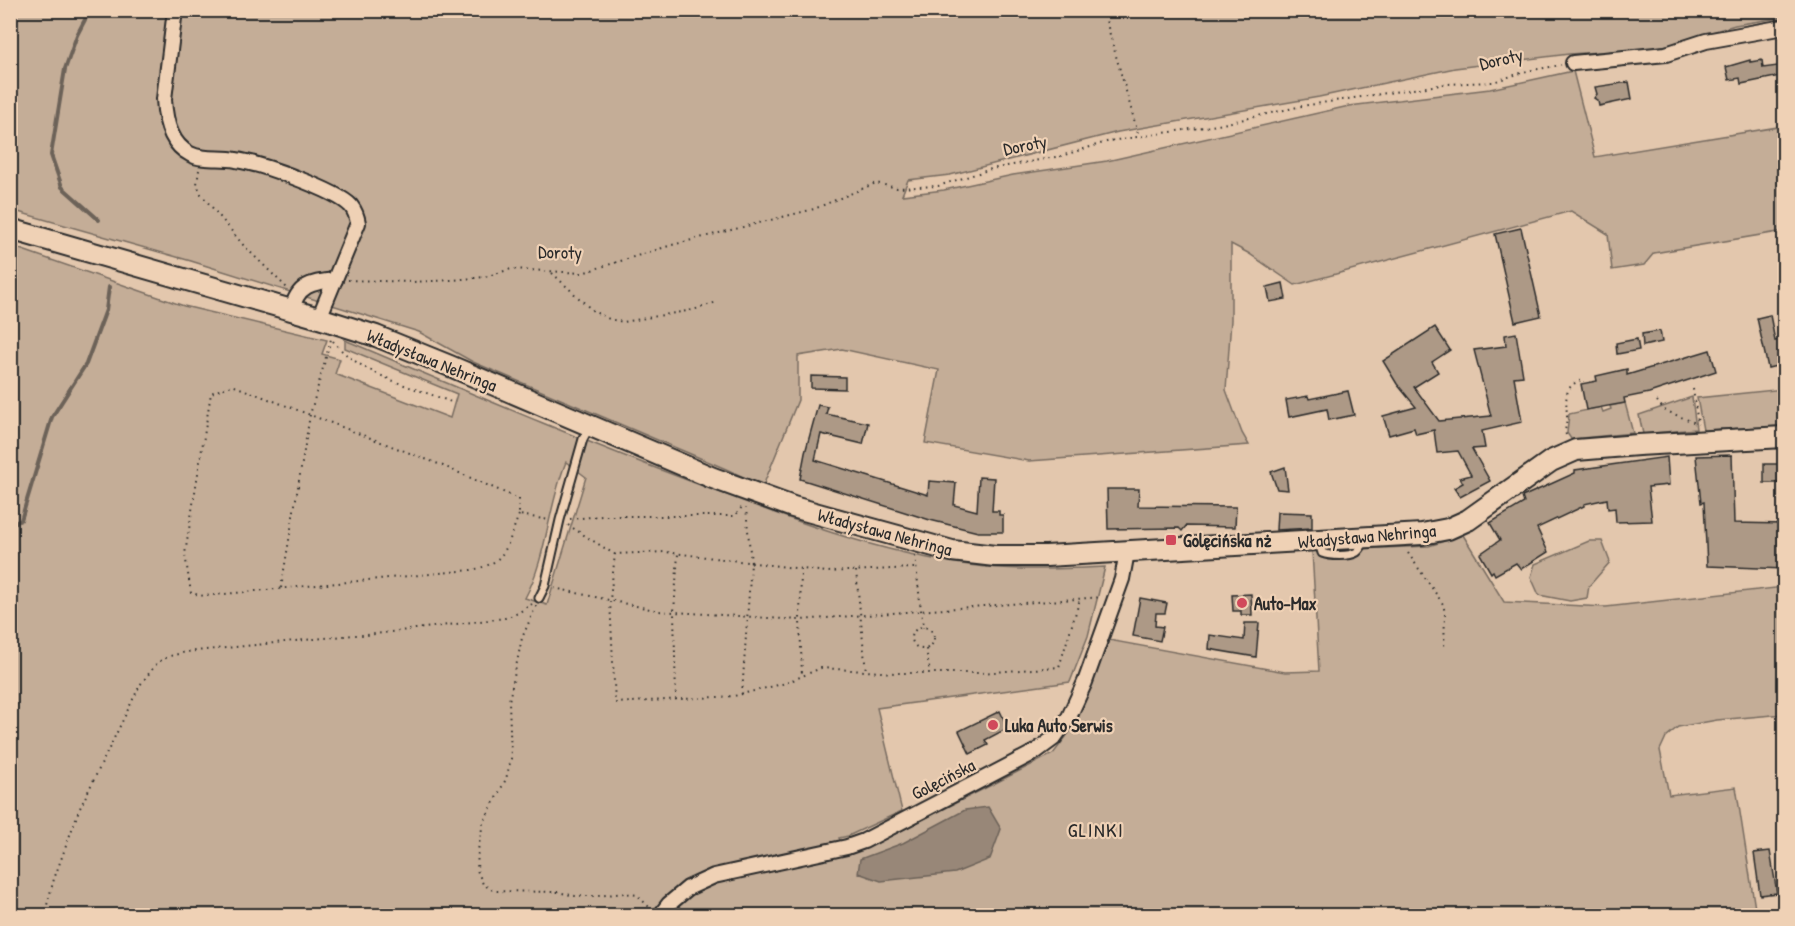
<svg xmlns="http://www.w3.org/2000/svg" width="1795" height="926" viewBox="0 0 1795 926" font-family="'Patrick Hand',sans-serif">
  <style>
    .green { fill: #c4ad97; stroke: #786c61; stroke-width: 1.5; fill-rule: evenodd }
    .water { fill: #988778; stroke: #6c6259; stroke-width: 1.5 }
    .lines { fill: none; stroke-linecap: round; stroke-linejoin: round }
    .stream { stroke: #6c6259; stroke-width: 4 }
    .building { fill: #ad9986; stroke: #2b2b2b; stroke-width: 1.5 }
    .lane-casing { stroke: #2b2b2b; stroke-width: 11 }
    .street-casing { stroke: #2b2b2b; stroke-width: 18 }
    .secondary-casing { stroke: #2b2b2b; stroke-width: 24 }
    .path { stroke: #2b2b2b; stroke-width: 2; stroke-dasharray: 1.5 4.5; stroke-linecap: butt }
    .lane { stroke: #efd1b5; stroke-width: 7 }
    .street { stroke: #efd1b5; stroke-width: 14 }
    .secondary { stroke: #efd1b5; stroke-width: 20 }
    .poi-dot { fill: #d1495b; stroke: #efd1b5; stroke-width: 2 }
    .labels { text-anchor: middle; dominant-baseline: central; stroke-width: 4.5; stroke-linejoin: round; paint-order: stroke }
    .street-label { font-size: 18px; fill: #2b2b2b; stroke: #efd1b5 }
    .poi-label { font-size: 18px; font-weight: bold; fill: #2b2b2b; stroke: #efd1b5; text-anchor: start }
    .neighbourhood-label { font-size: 20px; letter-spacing: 1.5px; fill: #2b2b2b; stroke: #efd1b5 }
  </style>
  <rect width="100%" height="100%" fill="#e3c7ad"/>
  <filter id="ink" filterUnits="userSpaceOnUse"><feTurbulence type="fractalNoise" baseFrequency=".0167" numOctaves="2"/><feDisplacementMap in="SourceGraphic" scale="12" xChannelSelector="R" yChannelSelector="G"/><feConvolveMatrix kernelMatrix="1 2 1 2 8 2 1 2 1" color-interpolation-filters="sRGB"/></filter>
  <g filter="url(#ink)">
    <g class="green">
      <polygon points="10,11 1784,11 1784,17 1735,25 1673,44 1647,49 1569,54 1455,68 1319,97 1118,132 950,175 908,180 902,195 944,190 1013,175 1107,161 1349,106 1490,89 1573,71 1595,157 1784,126 1784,231 1654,253 1644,265 1612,270 1608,234 1571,211 1295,285 1248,253 1231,244 1231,320 1226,390 1242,433 1249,445 1029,461 925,443 939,370 842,349 798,356 798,400 763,486 726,469 473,362 419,332 191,261 11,210"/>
      <path d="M11,246L184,306L327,340L322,354L340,359L335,374L450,418L457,394L345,348V340C461,389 577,439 695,483C784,517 874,552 969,565C1013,571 1060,569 1105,567L1088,636L1070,682L877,708L902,811L848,836L839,838L847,852L884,839L1053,754L1076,724L1109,640L1285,672L1319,671L1312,551L1429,546L1463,535L1504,602L1606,607L1784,587V714L1717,720L1678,727L1666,737L1660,750L1669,795L1736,787L1756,915L11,916ZM566,462L586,477L547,605L525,598C547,557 548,506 566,462Z"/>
      <polygon points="1784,389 1784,426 1703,430 1697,398"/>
      <polygon points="1692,397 1696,429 1643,434 1639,415"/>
      <polygon points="1625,403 1633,433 1571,439 1567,433 1569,414 1601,407 1603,412 1611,409 1610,406"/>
      <polygon points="1589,541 1602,541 1610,562 1589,586 1587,598 1570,601 1539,595 1531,577 1535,564"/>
    </g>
    <polygon class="water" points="988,807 1001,829 990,859 955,873 881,881 858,873 860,859 903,843 965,810"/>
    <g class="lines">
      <g class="stream">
        <polyline points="90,10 77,35 65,69 51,155 62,187 99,220"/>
        <polyline points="10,525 21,520 52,417 86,364 106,310 109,287"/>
      </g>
    </g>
    <g class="building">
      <polygon points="1750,60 1750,62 1762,60 1763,68 1785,65 1785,75 1741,84 1740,78 1729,80 1726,67"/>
      <polygon points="1629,82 1632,99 1599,106 1598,101 1594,98 1597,94 1595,87"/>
      <polygon points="1521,228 1541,316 1515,322 1495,234"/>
      <polygon points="1283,283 1286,299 1270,302 1267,287"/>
      <polygon points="1770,315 1775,341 1785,339 1785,364 1768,368 1757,318"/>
      <polygon points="1435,327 1450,350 1432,362 1438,372 1414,387 1439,421 1491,416 1474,350 1506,346 1505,335 1516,333 1523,376 1514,377 1522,422 1482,431 1485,448 1472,449 1490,481 1460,497 1454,488 1463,483 1460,478 1471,475 1458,451 1437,453 1434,430 1416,434 1414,428 1389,435 1383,416 1416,407 1397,384 1383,361"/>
      <polygon points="1660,331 1662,342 1643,346 1642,334"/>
      <polygon points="1637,339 1639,350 1617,354 1616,343"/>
      <polygon points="1710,350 1716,371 1649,393 1624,398 1625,403 1586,410 1581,384 1597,381 1596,376 1627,369 1627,375"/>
      <polygon points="811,376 845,377 845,389 811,388"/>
      <polygon points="1348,391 1354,415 1329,420 1327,409 1289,417 1286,400 1308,396 1309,399"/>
      <polygon points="818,405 828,407 826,414 868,423 863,444 821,434 815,460 928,495 929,481 956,483 954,505 977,511 979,477 994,478 992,511 999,511 999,515 1003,515 1003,532 978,532 930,520 800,479 805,453"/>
      <polygon points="1732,455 1734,523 1785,524 1785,569 1707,566 1704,502 1701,503 1696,456"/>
      <polygon points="1667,457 1669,485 1648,487 1652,521 1616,522 1615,508 1608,509 1607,499 1584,504 1584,506 1537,528 1548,552 1521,569 1516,563 1495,575 1493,571 1491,573 1480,554 1500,540 1490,523 1524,503 1522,497 1575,473 1575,470"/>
      <rect x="1764" y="464" width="21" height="19"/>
      <polygon points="1285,467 1288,490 1277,489 1271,472"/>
      <polygon points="1107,489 1139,489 1138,506 1236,507 1235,527 1186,526 1182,531 1179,528 1108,529"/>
      <polygon points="1277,512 1312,513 1312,528 1276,530"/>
      <polygon points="1251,594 1252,615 1241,615 1241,611 1233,611 1232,595"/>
      <polygon points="1140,598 1167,603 1165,613 1156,613 1155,626 1163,627 1160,641 1133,636"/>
      <polygon points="1245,623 1259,623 1256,657 1209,649 1210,635 1244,640"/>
      <polygon points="1000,711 1008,728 985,740 988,745 970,754 959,731"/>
      <polygon points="1770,851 1777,893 1760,895 1754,853"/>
    </g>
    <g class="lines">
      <defs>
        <g id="lane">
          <path d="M1319,543L1322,553C1330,556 1349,557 1357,552C1361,549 1363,544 1365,540"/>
          <polyline points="539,598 545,586 560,520 583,439 589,428"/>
        </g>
        <g id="street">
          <path d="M175,10L164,99C165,119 170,144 190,154C203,161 222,157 236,160C259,163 336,190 351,206C355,211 357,217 358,223L319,318"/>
          <polyline points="1573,63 1666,54 1706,41 1784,27"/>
          <path d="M292,310C297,285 312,282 335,280"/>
          <polyline points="660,916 669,904 688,888 714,876 847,847 864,841 1035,752 1054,738 1069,717 1085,682 1122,579 1127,552"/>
        </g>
        <polyline id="secondary" points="10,229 319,318 376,336 450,366 713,478 793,507 952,551 995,556 1046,556 1422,534 1448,529 1468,520 1551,461 1576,450 1638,445 1784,437"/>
      </defs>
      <use href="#lane" class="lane-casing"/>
      <use href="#street" class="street-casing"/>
      <use href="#secondary" class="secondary-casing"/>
      <g class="path">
        <polyline points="1103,10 1139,137"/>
        <polyline points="199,170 197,184 201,194 244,246 287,288"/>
        <polyline points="552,273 593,311 609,319 623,322 693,310 717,302"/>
        <polyline points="348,280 412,282 452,280 485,277 511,269 582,273 672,245 814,209 876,183 897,188 938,186 991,169 1061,156 1110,141 1218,125 1302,106 1446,84 1493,82 1527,71 1561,65"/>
        <path d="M333,341C360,375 411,386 451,402"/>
        <polyline points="1693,389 1698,424"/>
        <polyline points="1657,401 1664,410 1698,424"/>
        <path d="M1566,435C1564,429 1567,423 1567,416C1566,397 1563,385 1585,379"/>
        <path d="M519,515C506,546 508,563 471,570L204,596L191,593L185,554L211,393L232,385L441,465L519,499V515L549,520"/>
        <polyline points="570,519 602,516 735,516 742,507"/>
        <polyline points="568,525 614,554"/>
        <polyline points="1408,553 1443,604 1445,613 1444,650"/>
        <polyline points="915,556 923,628"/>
        <polyline points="914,568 827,572 666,552 615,554 610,600 615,703 734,696 786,683 821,668 895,673 981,673 1059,667 1080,599"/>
        <polyline points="801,569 800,620 802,676"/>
        <polyline points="856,571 866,672"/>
        <polyline points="281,588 310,415 331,339"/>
        <polyline points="554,588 659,611 800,620 1102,597"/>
        <polyline points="536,606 522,638 509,701 511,759 506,779 483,823 478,850 477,870 483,884 494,891 558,892 575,896 598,896 624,893 637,895 650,908"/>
        <circle cx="923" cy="638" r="11"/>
        <polyline points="926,649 930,673"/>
        <polyline points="742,694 751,563 746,508"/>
        <polyline points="676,700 674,612 678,554"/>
        <polyline points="44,916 54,879 79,810 140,685 158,662 170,656 186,652 354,635 367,635 505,618 518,613 532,604"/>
      </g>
      <use href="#lane" class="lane"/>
      <use href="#street" class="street"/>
      <use href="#secondary" class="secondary"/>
    </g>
  </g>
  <g class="poi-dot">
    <rect x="1165" y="534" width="12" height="12" rx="3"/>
    <circle cx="1242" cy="603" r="6"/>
    <circle cx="993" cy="725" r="6"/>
  </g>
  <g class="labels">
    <g class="street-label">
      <text transform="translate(1501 59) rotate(-13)">Doroty</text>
      <text transform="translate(1025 145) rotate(-11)">Doroty</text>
      <text transform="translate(560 252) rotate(1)">Doroty</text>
      <text transform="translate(432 360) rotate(22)">Władysława Nehringa</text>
      <text transform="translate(885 532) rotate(15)">Władysława Nehringa</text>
      <text transform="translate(1367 536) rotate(-5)">Władysława Nehringa</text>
      <text transform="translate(943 779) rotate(-27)">Golęcińska</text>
    </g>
    <g class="poi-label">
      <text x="1183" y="540">Golęcińska nż</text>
      <text x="1254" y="603">Auto-Max</text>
      <text x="1005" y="725">Luka Auto Serwis</text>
    </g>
    <g class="neighbourhood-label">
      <text x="1096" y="829">GLINKI</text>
    </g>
  </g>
  <rect width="1795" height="926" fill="none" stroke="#efd1b5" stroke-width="36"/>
  <rect x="18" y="18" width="1759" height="890" fill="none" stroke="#2b2b2b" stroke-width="2" filter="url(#ink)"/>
</svg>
